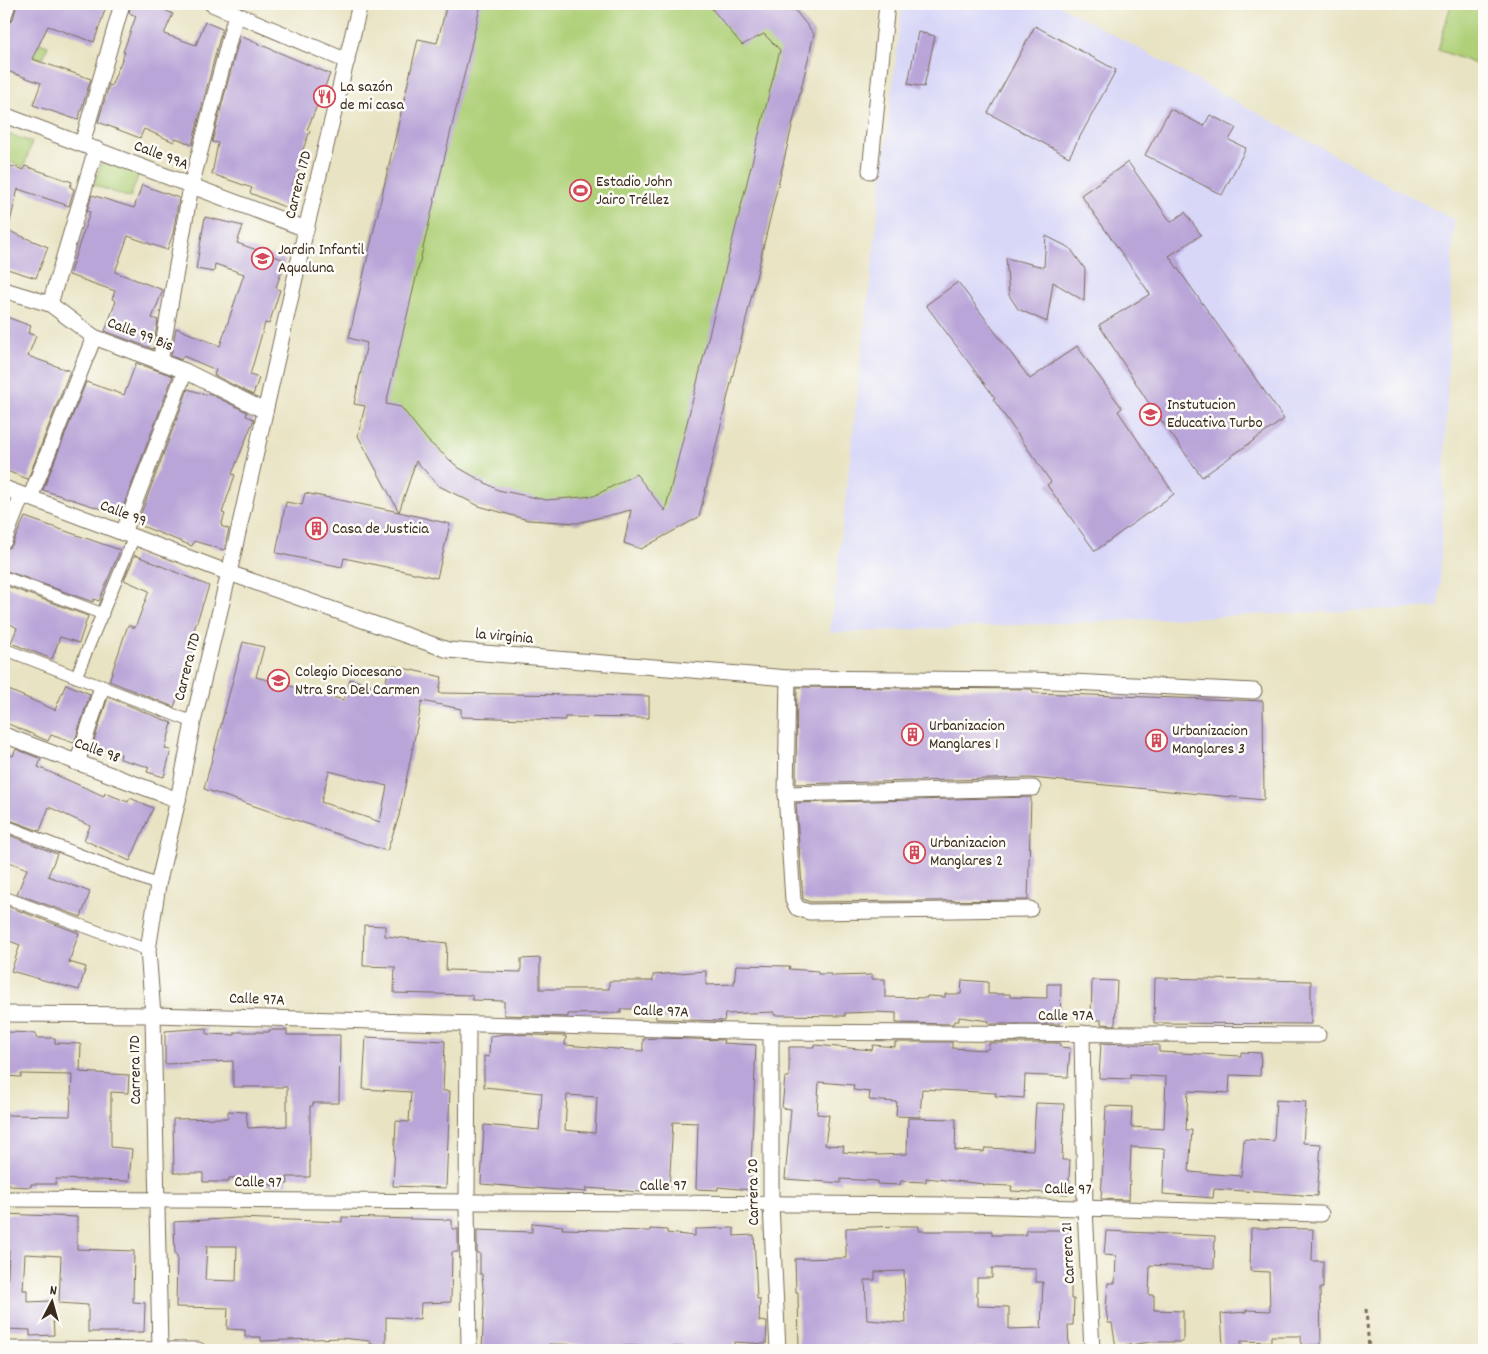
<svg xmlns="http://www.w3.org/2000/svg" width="1488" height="1354" viewBox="0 0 1488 1354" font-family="Dekko,sans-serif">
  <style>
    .built { fill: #d8d7f8 }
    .green { fill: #afd078; stroke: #757d4b }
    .building { fill: #b9a5d8; fill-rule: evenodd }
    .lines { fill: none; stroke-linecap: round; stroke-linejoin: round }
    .pedestrian-casing { stroke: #786b57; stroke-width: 13 }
    .minor-casing { stroke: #786b57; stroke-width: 17 }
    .path { stroke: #786b57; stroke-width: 3; stroke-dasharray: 4 4; stroke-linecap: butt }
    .pedestrian { stroke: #fff; stroke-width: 11 }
    .minor { stroke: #fff; stroke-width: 15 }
    .labels { text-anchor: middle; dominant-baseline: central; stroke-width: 5; stroke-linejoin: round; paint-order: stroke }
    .poi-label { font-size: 16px; fill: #3b2a1e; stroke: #fdfcf7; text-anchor: start }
    .street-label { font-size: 16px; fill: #3b2a1e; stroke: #fdfcf7 }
  </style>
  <rect width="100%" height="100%" fill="#fdfcf7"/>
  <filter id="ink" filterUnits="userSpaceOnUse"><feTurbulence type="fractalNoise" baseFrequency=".02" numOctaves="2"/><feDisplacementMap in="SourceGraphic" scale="10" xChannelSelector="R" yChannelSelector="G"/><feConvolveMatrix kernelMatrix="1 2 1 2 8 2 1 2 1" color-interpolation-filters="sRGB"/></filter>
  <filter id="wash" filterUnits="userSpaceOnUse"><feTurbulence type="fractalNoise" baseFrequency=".0096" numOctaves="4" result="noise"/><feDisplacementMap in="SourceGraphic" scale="20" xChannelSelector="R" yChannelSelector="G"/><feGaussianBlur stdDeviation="1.12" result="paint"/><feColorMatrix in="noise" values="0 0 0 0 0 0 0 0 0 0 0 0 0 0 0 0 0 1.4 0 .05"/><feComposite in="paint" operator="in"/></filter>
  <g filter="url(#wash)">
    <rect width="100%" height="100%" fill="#e8e3c2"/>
    <polygon class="built" points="902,4 1057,4 1454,220 1439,607 830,633"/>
    <g class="green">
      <polygon points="447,4 743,4 752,13 754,4 790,4 814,34 699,517 641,549 624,543 631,510 577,523 528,520 479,506 439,486 417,462 406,492 385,486 358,436 365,406 354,404 367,343 349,338 418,39 437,43"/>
      <polygon points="1451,4 1484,4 1484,67 1438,50"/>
      <polygon points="7,31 48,46 43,59 4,45"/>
      <polygon points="4,133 32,142 24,167 4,160"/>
      <polygon points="102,161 139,173 130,198 94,185"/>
    </g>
    <g id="blocks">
      <g class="building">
        <polygon points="17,4 107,4 94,42 48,26 32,59 91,79 78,120 33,105 41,83 4,70 4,28 13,19"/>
        <polygon points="131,4 152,4 173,14 164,34 196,45 205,22 222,29 192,145 176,138 174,142 144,129 140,138 98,122 109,85 111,86 125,52 123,52 136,16 129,13"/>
        <polygon points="447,4 481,4 386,404 401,407 428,441 459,468 498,490 546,500 594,496 636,474 665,511 780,50 764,34 742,45 708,4 790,4 814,34 699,517 641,549 624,543 631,510 577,523 528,520 479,506 439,486 416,461 399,512 450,524 437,578 344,558 342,567 276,553 286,502 302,505 305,493 399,512 358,436 365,406 354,404 367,343 349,338 418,39 437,43"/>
        <polygon points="1035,26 1116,70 1069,157 988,113"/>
        <polygon points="918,32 935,36 924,87 908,84"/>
        <polygon points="240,36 330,74 307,130 310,131 297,165 300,165 292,186 295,187 287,208 250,193 252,188 212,174 218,143 212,142"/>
        <polygon points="1170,109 1204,126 1210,115 1236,128 1229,140 1246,148 1222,195 1145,155"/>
        <polygon points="1128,162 1171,222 1185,212 1201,235 1169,256 1284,419 1202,477 1146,399 1099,325 1150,294 1081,195"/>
        <polygon points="4,164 24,170 25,166 72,182 70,187 74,189 69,206 18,189 9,226 4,226"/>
        <polygon points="142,185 179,198 173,234 167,250 128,236 115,272 163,290 152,318 158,320 153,349 105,331 116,301 112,299 115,291 69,275 90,212 87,211 92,195 134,208"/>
        <polygon points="205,217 243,226 237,243 285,260 276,288 280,290 269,324 265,323 250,375 259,378 253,395 214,375 216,370 183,356 181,360 171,356 176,328 220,346 244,274 215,264 214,272 196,269"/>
        <polygon points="4,229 48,247 36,278 4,268"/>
        <polygon points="1046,236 1070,248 1085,269 1084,301 1053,282 1047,322 1018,309 1009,295 1006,258 1044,267"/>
        <polygon points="958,282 1030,379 1077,346 1122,408 1118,411 1174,494 1095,551 1047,485 1051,482 993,399 995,398 926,305"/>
        <polygon points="4,316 31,326 28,333 36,336 28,356 70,371 28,479 4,470"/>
        <polygon points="136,363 173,376 120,515 43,490 86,382 124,395"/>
        <polygon points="188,389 207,395 208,393 247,412 246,416 254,419 232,474 235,475 222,513 225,514 221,526 229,529 224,550 194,541 192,546 137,524"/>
        <polygon points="25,517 120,550 99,601 94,599 93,602 4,570 4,550 12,545"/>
        <polygon points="135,555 209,586 192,636 198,638 174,707 109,681 128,625 135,628 149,591 124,580"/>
        <polygon points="4,585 88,616 79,643 60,637 52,659 11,643 17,628 4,620"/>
        <path d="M243,642L264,647L256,677L344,700L350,679L384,689L390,665L442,677L439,693L649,696V718L565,717V720L461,717V709L422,701L399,816L387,851L204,789ZM329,771L387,786L380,822L321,802Z"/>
        <polygon points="66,684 90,694 74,743 51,735 48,741 4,722 4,688 55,710"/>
        <polygon points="797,687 1032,689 1033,693 1263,701 1264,800 1031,778 796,784"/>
        <polygon points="108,697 172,723 165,749 171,750 164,777 147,772 149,767 120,759 121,754 92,747"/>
        <polygon points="16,749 41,759 38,767 104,796 105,793 128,802 130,798 153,808 130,861 84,840 90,826 49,807 40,831 4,818 4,753 13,756"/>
        <polygon points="1031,797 1028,900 810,902 803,899 796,803"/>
        <polygon points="4,833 57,854 48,876 90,892 81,917 17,894 27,869 4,860"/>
        <polygon points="4,905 79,933 69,962 86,967 79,990 11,971 20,945 4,939"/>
        <polygon points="364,925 385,926 385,936 447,943 446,970 521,972 521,959 540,958 540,989 609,989 609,981 653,981 653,975 706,971 706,985 734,984 736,965 790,966 789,969 818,971 818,974 831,974 831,976 872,975 872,979 885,979 885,997 927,998 927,996 945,997 945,994 961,994 962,980 988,982 988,994 1010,994 1010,997 1047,998 1047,984 1061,984 1060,1024 989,1024 989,1021 959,1017 959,1021 954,1021 953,1024 896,1023 896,1013 874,1012 845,1013 845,1016 774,1015 774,1012 725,1014 724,1021 656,1019 655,1009 621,1009 621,1013 568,1014 568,1017 504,1015 504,1001 472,1000 472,995 394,993 395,967 363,966"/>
        <polygon points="1155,978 1311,981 1311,1024 1154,1023"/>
        <polygon points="1092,980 1117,981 1115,1025 1101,1024 1101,1020 1091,1020"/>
        <polygon points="207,1028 207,1034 235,1035 235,1032 269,1032 269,1030 287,1030 287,1035 340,1035 339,1103 313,1103 313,1106 310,1106 310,1177 287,1177 288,1184 273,1185 257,1184 257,1177 229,1178 229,1182 203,1182 203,1173 174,1173 173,1119 228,1118 228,1111 246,1112 248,1128 287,1126 287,1087 233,1087 233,1061 165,1064 165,1031"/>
        <polygon points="6,1032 36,1033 36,1038 55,1038 55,1043 81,1044 80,1072 129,1075 128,1093 111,1092 111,1147 132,1149 129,1181 56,1179 56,1184 31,1184 31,1187 10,1186 11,1184 4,1184 4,1115 70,1116 72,1075 21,1074 21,1077 4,1076 4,1036 6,1036"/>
        <path d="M505,1034L566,1036L565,1045L643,1051V1039L657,1038L724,1040L723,1043L756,1045L750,1190L718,1187V1190L696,1189L698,1123L673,1122L669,1189H641V1192L586,1188V1192L481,1184L484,1125L539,1130L542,1093L484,1087V1056L489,1057L490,1036ZM567,1095L597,1097L595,1133L565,1130Z"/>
        <polygon points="366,1037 445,1041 443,1091 450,1091 446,1188 393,1186 396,1121 409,1122 411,1092 363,1089"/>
        <polygon points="895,1042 952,1042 952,1048 986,1050 989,1048 989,1043 1060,1043 1060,1047 1070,1048 1068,1077 1025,1075 1024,1098 995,1096 996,1093 922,1089 920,1117 896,1116 897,1102 869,1100 870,1092 853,1090 854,1085 819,1082 817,1114 829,1115 825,1145 844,1146 843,1152 878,1155 907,1154 908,1118 956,1119 955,1150 984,1152 985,1148 1033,1150 1036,1103 1064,1104 1062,1160 1070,1160 1068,1194 1011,1191 1012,1186 983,1185 984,1184 926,1178 926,1182 901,1181 900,1185 877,1184 877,1181 841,1179 841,1183 785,1179 791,1109 782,1108 785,1077 789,1077 789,1047 814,1047 814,1045 872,1050 873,1045 895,1047"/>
        <polygon points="1101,1043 1159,1045 1159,1052 1241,1056 1241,1052 1261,1053 1260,1076 1230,1075 1229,1093 1188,1091 1186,1130 1192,1130 1189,1172 1241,1176 1244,1139 1274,1141 1276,1100 1306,1102 1303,1143 1321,1144 1317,1196 1214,1189 1213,1198 1163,1194 1165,1149 1131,1147 1129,1200 1101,1199 1106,1106 1132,1107 1131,1127 1164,1129 1166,1077 1130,1075 1130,1079 1099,1078"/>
        <polygon points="4,1214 77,1217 77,1249 134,1251 133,1302 145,1303 144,1332 88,1332 88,1305 59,1303 61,1256 25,1254 23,1290 27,1290 27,1302 52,1301 54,1335 30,1336 30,1330 4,1329 4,1292 7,1292 9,1251 4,1251"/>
        <path d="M342,1217L452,1220V1229H458V1252H452L451,1302L421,1303L420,1319L386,1317V1344H370V1341L341,1338L261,1341V1337H245V1330L227,1329L228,1308L176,1307L177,1255H175L174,1222L238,1218L342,1222ZM207,1246H237L236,1281L205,1280Z"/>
        <polygon points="532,1223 563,1226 562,1229 650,1231 650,1229 667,1230 667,1233 695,1236 695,1229 734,1228 734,1236 754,1235 757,1299 760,1299 759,1321 767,1322 766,1344 734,1342 734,1348 549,1344 549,1348 482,1350 484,1301 482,1274 480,1274 480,1253 477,1253 477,1230 532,1232"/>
        <path d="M899,1226H919V1231H992V1235H1026V1230H1071V1299H1074L1073,1325H1068L1069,1348L977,1347V1349L962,1350H907V1348L869,1346V1350L799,1349L798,1292H796L795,1259L846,1258V1228ZM992,1268L1036,1269V1282H1043L1041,1328L1009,1329V1307L977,1306V1278H992ZM904,1271L906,1323L867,1320L865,1280H875V1272Z"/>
        <polygon points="1251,1228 1313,1229 1312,1261 1323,1261 1323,1288 1320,1288 1321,1345 1301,1345 1301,1336 1271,1336 1271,1342 1241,1341 1241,1345 1223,1346 1221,1314 1246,1312 1246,1310 1270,1311 1269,1272 1250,1271"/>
        <polygon points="1106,1231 1215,1236 1214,1268 1150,1265 1149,1295 1154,1295 1154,1310 1183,1311 1183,1342 1151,1342 1116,1347 1112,1323 1108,1323 1106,1309 1108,1283 1115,1283 1116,1256 1104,1255"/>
      </g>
    </g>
  </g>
  <g filter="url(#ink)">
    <use href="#blocks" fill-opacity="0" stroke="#786b57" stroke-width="1"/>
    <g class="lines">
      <defs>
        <g id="pedestrian">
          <polyline points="4,577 103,614"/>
          <polyline points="4,649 193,722"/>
          <polyline points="76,677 134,537"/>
          <polyline points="4,825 158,885"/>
          <polyline points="4,897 148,950"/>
        </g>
        <g id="minor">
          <polyline points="212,4 347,61"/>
          <polyline points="4,15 8,4"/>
          <polyline points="4,115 306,229"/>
          <polyline points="82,144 122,4"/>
          <polyline points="870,171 887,4"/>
          <polyline points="4,290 50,304 94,337 185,371 265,411"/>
          <polyline points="50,304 96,149"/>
          <polyline points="160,362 191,186 236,14"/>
          <polyline points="4,488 229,573 448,650 788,678"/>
          <polyline points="30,498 94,337"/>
          <polyline points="123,533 185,371"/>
          <polyline points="4,541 22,495"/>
          <polyline points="4,735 178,800"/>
          <polyline points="77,763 102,687"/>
          <polyline points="786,794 1033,788"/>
          <polyline points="1030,909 809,912 797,908 793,900 786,794 788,678 1032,680 1254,691"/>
          <polyline points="4,1014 153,1015 771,1032 1318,1035"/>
          <polyline points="468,1024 467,1203 469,1350"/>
          <polyline points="771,1032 771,1204 778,1350"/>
          <polyline points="1082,1033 1085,1208 1092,1350"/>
          <polyline points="4,1199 963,1205 1321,1214"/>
          <polyline points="4,1349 198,1350"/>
          <polyline points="160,1350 153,1015 148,950 158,885 178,800 193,722 229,573 306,229 360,4"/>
        </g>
      </defs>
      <use href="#pedestrian" class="pedestrian-casing"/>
      <use href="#minor" class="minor-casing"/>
      <polyline class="path" points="1366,1309 1369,1350"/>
      <use href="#pedestrian" class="pedestrian"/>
      <use href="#minor" class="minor"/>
    </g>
  </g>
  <defs>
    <symbol id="restaurant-ring" viewBox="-11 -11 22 22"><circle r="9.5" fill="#fdfcf7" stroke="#d1495b" stroke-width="1.5"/><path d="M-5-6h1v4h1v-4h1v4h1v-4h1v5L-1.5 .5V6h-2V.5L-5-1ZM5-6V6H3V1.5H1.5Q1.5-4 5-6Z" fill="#d1495b"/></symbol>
    <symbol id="stadium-ring" viewBox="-11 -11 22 22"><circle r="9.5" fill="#fdfcf7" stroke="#d1495b" stroke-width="1.5"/><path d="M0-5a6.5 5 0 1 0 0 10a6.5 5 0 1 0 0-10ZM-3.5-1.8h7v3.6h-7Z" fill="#d1495b"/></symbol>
    <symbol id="school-ring" viewBox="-11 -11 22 22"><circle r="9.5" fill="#fdfcf7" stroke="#d1495b" stroke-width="1.5"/><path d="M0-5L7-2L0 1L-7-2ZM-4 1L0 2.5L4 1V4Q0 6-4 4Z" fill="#d1495b"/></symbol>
    <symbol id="building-ring" viewBox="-11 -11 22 22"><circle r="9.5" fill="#fdfcf7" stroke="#d1495b" stroke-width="1.5"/><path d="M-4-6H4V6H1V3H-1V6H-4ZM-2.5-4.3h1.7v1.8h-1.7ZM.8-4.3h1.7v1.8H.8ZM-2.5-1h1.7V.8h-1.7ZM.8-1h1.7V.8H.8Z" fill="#d1495b"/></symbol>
  </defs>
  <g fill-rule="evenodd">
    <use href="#restaurant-ring" x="312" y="84" width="25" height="25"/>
    <use href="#stadium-ring" x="568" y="178" width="25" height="25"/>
    <use href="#school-ring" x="250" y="246" width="25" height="25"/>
    <use href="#school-ring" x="1138" y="402" width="25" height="25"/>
    <use href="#building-ring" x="304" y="516" width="25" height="25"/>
    <use href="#school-ring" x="266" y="668" width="25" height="25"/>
    <use href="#building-ring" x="900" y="722" width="25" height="25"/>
    <use href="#building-ring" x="1144" y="728" width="25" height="25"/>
    <use href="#building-ring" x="902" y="840" width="25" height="25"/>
  </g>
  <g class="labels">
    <g class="poi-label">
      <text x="340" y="87">La sazón<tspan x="340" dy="18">de mi casa</tspan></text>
      <text x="596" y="182">Estadio John<tspan x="596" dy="18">Jairo Tréllez</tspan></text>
      <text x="278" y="250">Jardin Infantil<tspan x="278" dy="18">Aqualuna</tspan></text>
      <text x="1167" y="405">Instutucion<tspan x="1167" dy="18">Educativa Turbo</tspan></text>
      <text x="332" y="529">Casa de Justicia</text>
      <text x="295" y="672">Colegio Diocesano<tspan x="295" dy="18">Ntra Sra Del Carmen</tspan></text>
      <text x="929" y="726">Urbanizacion<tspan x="929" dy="18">Manglares 1</tspan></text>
      <text x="1172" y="731">Urbanizacion<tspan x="1172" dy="18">Manglares 3</tspan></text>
      <text x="930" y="843">Urbanizacion<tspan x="930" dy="18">Manglares 2</tspan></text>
    </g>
    <g class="street-label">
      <text transform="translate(161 156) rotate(21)">Calle 99A</text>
      <text transform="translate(299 185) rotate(-76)">Carrera 17D</text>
      <text transform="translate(140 335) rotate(21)">Calle 99 Bis</text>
      <text transform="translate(123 514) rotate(21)">Calle 99</text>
      <text transform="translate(504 637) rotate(5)">la virginia</text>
      <text transform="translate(188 667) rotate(-76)">Carrera 17D</text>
      <text transform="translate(97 751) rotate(20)">Calle 98</text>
      <text transform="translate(257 1000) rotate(2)">Calle 97A</text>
      <text transform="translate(661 1012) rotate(2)">Calle 97A</text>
      <text x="1066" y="1016">Calle 97A</text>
      <text transform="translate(136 1070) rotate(-91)">Carrera 17D</text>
      <text transform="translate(258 1183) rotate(1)">Calle 97</text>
      <text x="663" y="1186">Calle 97</text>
      <text transform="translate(1068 1190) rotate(1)">Calle 97</text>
      <text transform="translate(754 1192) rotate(-91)">Carrera 20</text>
      <text transform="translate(1069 1253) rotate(-93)">Carrera 21</text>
    </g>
  </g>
  <rect width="1488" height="1354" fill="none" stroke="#fdfcf7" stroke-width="20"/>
  <g transform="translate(52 1302) rotate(6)" stroke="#fdfcf7" stroke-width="4" paint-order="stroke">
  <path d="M0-4L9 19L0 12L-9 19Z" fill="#3b2a1e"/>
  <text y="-8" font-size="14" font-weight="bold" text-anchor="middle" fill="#3b2a1e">N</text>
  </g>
</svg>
